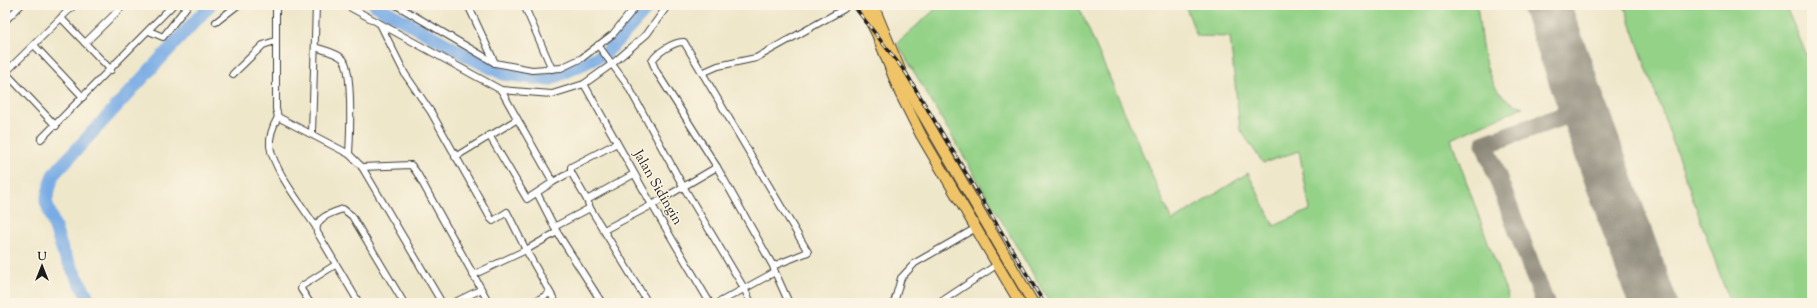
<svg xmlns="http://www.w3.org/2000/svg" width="1817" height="308" viewBox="0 0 1817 308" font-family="'Sorts Mill Goudy',serif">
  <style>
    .green { fill: #94d288; stroke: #587752 }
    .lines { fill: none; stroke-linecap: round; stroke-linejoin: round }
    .river { stroke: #79ace5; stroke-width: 13 }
    .taxiway { stroke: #868273; stroke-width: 19 }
    .runway { stroke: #868273; stroke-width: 48 }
    .minor-casing { stroke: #3c3a36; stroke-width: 8 }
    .trunk-casing { stroke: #3c3a36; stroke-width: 12 }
    .minor { stroke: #fff; stroke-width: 6 }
    .trunk { stroke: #efc469; stroke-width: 10 }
    .rail-casing { stroke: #1c1c1c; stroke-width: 3.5 }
    .rail { stroke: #fcf5e5; stroke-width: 2; stroke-dasharray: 6; stroke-linecap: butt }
    .labels { text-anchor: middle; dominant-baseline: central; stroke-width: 3; stroke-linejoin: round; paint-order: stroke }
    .street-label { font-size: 14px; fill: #1c1c1c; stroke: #fcf5e5 }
  </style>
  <rect width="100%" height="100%" fill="#fcf5e5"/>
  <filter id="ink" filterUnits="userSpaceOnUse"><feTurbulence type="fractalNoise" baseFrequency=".025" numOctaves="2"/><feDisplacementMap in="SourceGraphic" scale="8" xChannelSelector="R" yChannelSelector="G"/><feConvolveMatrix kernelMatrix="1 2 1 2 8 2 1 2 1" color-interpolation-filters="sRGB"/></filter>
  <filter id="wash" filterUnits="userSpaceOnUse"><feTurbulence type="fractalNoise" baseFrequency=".012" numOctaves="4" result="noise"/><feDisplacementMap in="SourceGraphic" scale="16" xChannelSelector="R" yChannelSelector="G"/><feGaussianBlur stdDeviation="0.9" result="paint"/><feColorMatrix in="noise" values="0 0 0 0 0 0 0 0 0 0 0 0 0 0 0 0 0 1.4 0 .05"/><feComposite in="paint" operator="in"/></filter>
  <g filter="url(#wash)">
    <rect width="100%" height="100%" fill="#efe7ca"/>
    <g class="green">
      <path d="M940,5H1078L1172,221L1248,173L1274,226L1310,210L1299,151L1263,163L1240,129L1230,37L1197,36L1185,5H1477C1482,39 1481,96 1523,107L1451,139L1510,303H1050L897,43Z"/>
      <polygon points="1624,5 1785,5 1812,67 1812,303 1730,303"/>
    </g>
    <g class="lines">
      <g class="river">
        <polyline points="375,5 475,60 503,74 549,80 606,53 650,5"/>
        <polyline points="91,303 63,252 46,201 53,175 210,5"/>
      </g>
      <polyline class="taxiway" points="1545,303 1485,144 1583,109"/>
      <polyline class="runway" points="1546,5 1653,303"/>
    </g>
  </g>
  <g filter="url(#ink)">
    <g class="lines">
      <defs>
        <g id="minor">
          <polyline points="276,5 276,109 278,117 349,154 362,167 442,303"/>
          <polyline points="346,5 501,90 552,94 584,84 612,64 647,34 668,5"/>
          <polyline points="396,5 495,63 532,70 561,68 582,58 613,34 637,5"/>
          <polyline points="468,5 495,63"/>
          <polyline points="524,5 552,69"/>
          <polyline points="61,18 111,70"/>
          <polyline points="5,21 21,5"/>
          <polyline points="216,22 238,5"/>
          <polyline points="380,24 405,74 431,112 491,219 493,221 507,212 526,250 556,303"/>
          <polyline points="149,31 163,37 188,5"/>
          <polyline points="85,43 124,5"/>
          <polyline points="34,45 83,97"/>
          <polyline points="598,45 628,86 683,186 744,288 751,303"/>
          <path d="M315,47C323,50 336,52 343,59C353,70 350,137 349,154"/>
          <polyline points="5,72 56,126"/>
          <polyline points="5,73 74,5"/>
          <polyline points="702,73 718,66 756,58 844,9"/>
          <polyline points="233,74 263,45 275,41"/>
          <polyline points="584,84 652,205 710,303"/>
          <polyline points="501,90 553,182"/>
          <path d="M278,117C273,126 269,136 270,146C273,169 303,207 316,227"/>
          <polyline points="312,133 316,5"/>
          <polyline points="489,135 527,199 553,182 571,172"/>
          <polyline points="41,139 173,5"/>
          <polyline points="455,157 516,120"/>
          <polyline points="362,167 411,165 417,173 489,303"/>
          <polyline points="537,193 557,232 602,303"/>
          <polyline points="587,200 571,172 571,167 617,143"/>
          <polyline points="590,208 648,303"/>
          <polyline points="554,227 590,208 587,200 634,174"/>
          <polyline points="604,230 652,205 717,167"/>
          <polyline points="775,272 789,303"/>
          <polyline points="473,275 526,250 557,232"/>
          <polyline points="310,303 301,289 302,286 335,265"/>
          <path d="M359,303L317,232C314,218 331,213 343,209L352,216L404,303"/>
          <polyline points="453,303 480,290"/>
          <polyline points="532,303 550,293"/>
          <path d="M718,303L775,272L773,266L808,252L684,42C674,41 657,53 652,61L656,71L717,167L773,266"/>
          <polyline points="894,303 901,278 915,263 976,228"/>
          <polyline points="939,303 998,264"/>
        </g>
        <g id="trunk">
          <polyline points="862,5 877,34 900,93 921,135 1020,303"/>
          <polyline points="873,5 908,89 1033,303"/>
        </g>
      </defs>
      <use href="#minor" class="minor-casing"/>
      <use href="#trunk" class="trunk-casing"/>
      <use href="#minor" class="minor"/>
      <use href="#trunk" class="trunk"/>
      <defs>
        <polyline id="rail" points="853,5 906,73 1044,303"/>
      </defs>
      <use href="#rail" class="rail-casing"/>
      <use href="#rail" class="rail"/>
    </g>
  </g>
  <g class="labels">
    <g class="street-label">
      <text transform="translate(657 188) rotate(60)">Jalan Sidingin</text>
    </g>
  </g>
  <rect width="1817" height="308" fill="none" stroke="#fcf5e5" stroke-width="20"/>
  <g transform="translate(42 266)" stroke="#fcf5e5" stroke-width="3" paint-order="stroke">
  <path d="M0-3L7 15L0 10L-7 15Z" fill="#1c1c1c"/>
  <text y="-6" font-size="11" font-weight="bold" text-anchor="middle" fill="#1c1c1c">U</text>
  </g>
</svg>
